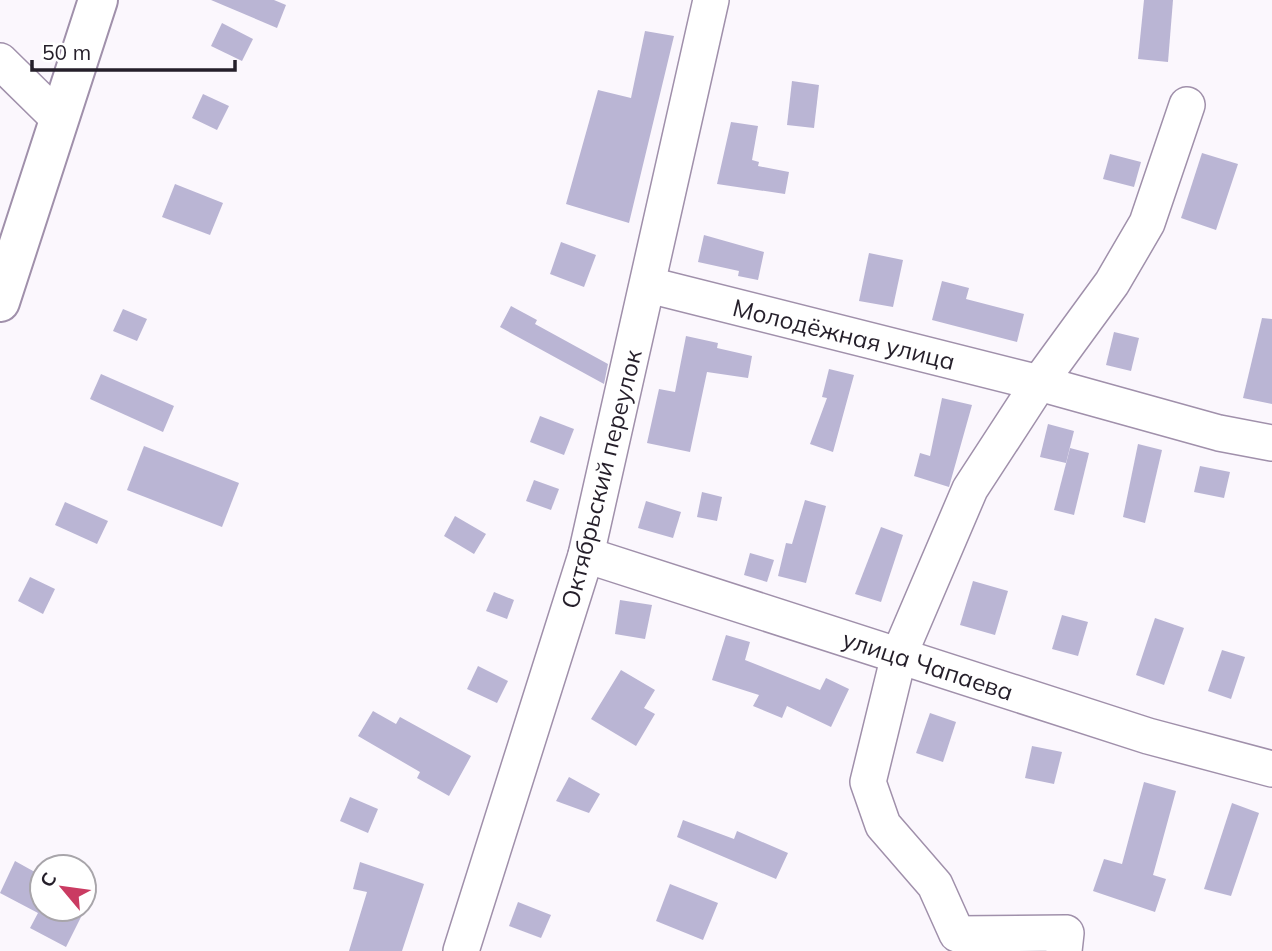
<svg xmlns="http://www.w3.org/2000/svg" width="1272" height="951" viewBox="0 0 1272 951" font-family="Mulish,sans-serif">
  <style>
    .building { fill: #bab5d4 }
    .lines { fill: none; stroke-linecap: round; stroke-linejoin: round }
    .minor-casing { stroke: #a090ab; stroke-width: 38 }
    .major-casing { stroke: #a090ab; stroke-width: 42 }
    .minor { stroke: #fff; stroke-width: 35 }
    .major { stroke: #fff; stroke-width: 38 }
    .labels { text-anchor: middle; dominant-baseline: central; stroke-width: 5; stroke-linejoin: round; paint-order: stroke }
    .street-label { font-size: 24px; fill: #251f2a; stroke: #fff }
  </style>
  <rect width="100%" height="100%" fill="#fbf7fd"/>
  <g class="building">
    <polygon points="211,0 274,0 286,5 277,28"/>
    <polygon points="1144,0 1173,0 1168,62 1138,59"/>
    <polygon points="222,23 253,39 242,61 211,46"/>
    <polygon points="645,31 674,36 629,223 566,204 598,90 631,98"/>
    <polygon points="792,81 819,85 814,128 787,125"/>
    <polygon points="203,94 229,106 217,130 192,118"/>
    <polygon points="731,122 758,126 752,160 759,162 758,166 789,172 785,194 717,184"/>
    <polygon points="1202,153 1238,164 1216,230 1181,218"/>
    <polygon points="1110,154 1141,162 1134,187 1103,179"/>
    <polygon points="175,184 223,203 210,235 162,217"/>
    <polygon points="704,235 764,252 758,280 738,276 739,271 698,262"/>
    <polygon points="561,242 596,255 584,287 550,274"/>
    <polygon points="869,253 903,260 893,307 859,301"/>
    <polygon points="942,281 969,288 966,299 1024,314 1017,342 932,320"/>
    <polygon points="511,306 537,320 535,324 608,364 604,384 500,327"/>
    <polygon points="123,309 147,319 137,341 113,331"/>
    <polygon points="1262,318 1272,319 1272,404 1243,398"/>
    <polygon points="1114,332 1139,338 1131,371 1106,365"/>
    <polygon points="686,336 718,343 717,348 752,356 748,378 707,372 690,452 647,443 659,389 675,392"/>
    <polygon points="829,369 854,375 833,452 810,444 827,398 822,397"/>
    <polygon points="101,374 174,406 163,432 90,399"/>
    <polygon points="942,398 972,405 949,487 914,476 920,453 930,456"/>
    <polygon points="540,416 574,429 564,455 530,442"/>
    <polygon points="1048,424 1074,431 1066,463 1040,457"/>
    <polygon points="1138,444 1162,450 1145,523 1123,517"/>
    <polygon points="144,446 239,483 222,527 127,490"/>
    <polygon points="1070,448 1089,453 1074,515 1054,510"/>
    <polygon points="1200,466 1230,472 1224,498 1194,492"/>
    <polygon points="534,480 559,489 551,510 526,501"/>
    <polygon points="702,492 722,497 717,521 697,517"/>
    <polygon points="805,500 826,506 806,583 778,576 786,543 792,544"/>
    <polygon points="646,501 681,512 673,538 638,528"/>
    <polygon points="65,502 108,521 97,544 55,525"/>
    <polygon points="455,516 486,534 474,554 444,536"/>
    <polygon points="881,527 903,535 881,602 855,594"/>
    <polygon points="750,553 774,560 767,582 744,575"/>
    <polygon points="30,577 55,589 43,614 18,601"/>
    <polygon points="973,581 1008,591 995,635 960,625"/>
    <polygon points="494,592 514,600 507,619 486,611"/>
    <polygon points="620,600 652,605 645,639 615,634"/>
    <polygon points="1062,615 1088,622 1078,656 1052,649"/>
    <polygon points="1155,618 1184,628 1164,685 1136,675"/>
    <polygon points="726,635 750,642 745,660 820,690 826,678 849,689 831,727 787,706 782,718 753,706 759,695 712,680"/>
    <polygon points="1222,650 1245,657 1231,699 1208,691"/>
    <polygon points="478,666 508,681 497,703 467,689"/>
    <polygon points="621,670 655,690 644,708 655,714 636,746 591,719"/>
    <polygon points="373,711 396,724 400,717 471,756 449,796 417,778 420,772 358,736"/>
    <polygon points="930,713 956,722 943,762 916,753"/>
    <polygon points="1032,746 1062,752 1054,784 1025,778"/>
    <polygon points="569,777 600,794 589,813 556,801"/>
    <polygon points="1144,782 1176,791 1153,875 1166,879 1155,912 1093,891 1104,859 1122,864"/>
    <polygon points="350,797 378,809 368,833 340,821"/>
    <polygon points="1232,803 1259,813 1231,896 1204,889"/>
    <polygon points="683,820 734,839 737,831 788,853 776,879 677,837"/>
    <polygon points="15,861 42,876 42,909 85,909 66,947 30,928 38,913 0,893"/>
    <polygon points="360,862 424,884 402,951 349,951 367,892 353,889"/>
    <polygon points="670,884 718,903 703,940 656,921"/>
    <polygon points="518,902 551,915 541,938 509,926"/>
  </g>
  <g class="lines">
    <defs>
      <g id="minor">
        <polyline points="0,61 59,119"/>
        <polyline points="649,285 1039,383 1219,433 1272,443"/>
        <polyline points="586,555 1148,736 1272,769"/>
        <polyline points="461,951 586,555 711,0"/>
        <polyline points="1064,951 1066,933 957,934 935,885 883,825 868,782 899,655 970,489 1039,383 1112,283 1147,223 1187,105"/>
      </g>
      <polyline id="major" points="0,302 98,0"/>
    </defs>
    <use href="#minor" class="minor-casing"/>
    <use href="#major" class="major-casing"/>
    <use href="#minor" class="minor"/>
    <use href="#major" class="major"/>
  </g>
  <g class="labels">
    <g class="street-label">
      <text transform="translate(844 334) rotate(14)">Молодёжная улица</text>
      <text transform="translate(601 479) rotate(-76)">Октябрьский переулок</text>
      <text transform="translate(928 665) rotate(18)">улица Чапаева</text>
    </g>
  </g>
  <g transform="translate(63 888) rotate(299)"><circle r="33" fill="#ffffff" stroke="#a8a5aa" stroke-width="2"/>
  <path d="M0-5L12 26L0 18L-12 26Z" fill="#ca3b62"/>
  <text y="-10" font-size="19" font-weight="bold" text-anchor="middle" fill="#251f2a">С</text>
  </g>
  <path d="M32 60v10h203v-10" fill="none" stroke="#251f2a" stroke-width="3.5"/>
  <text x="42" y="60" font-size="21" fill="#251f2a" stroke="#ffffff" stroke-width="5" paint-order="stroke">50 m</text>
</svg>
